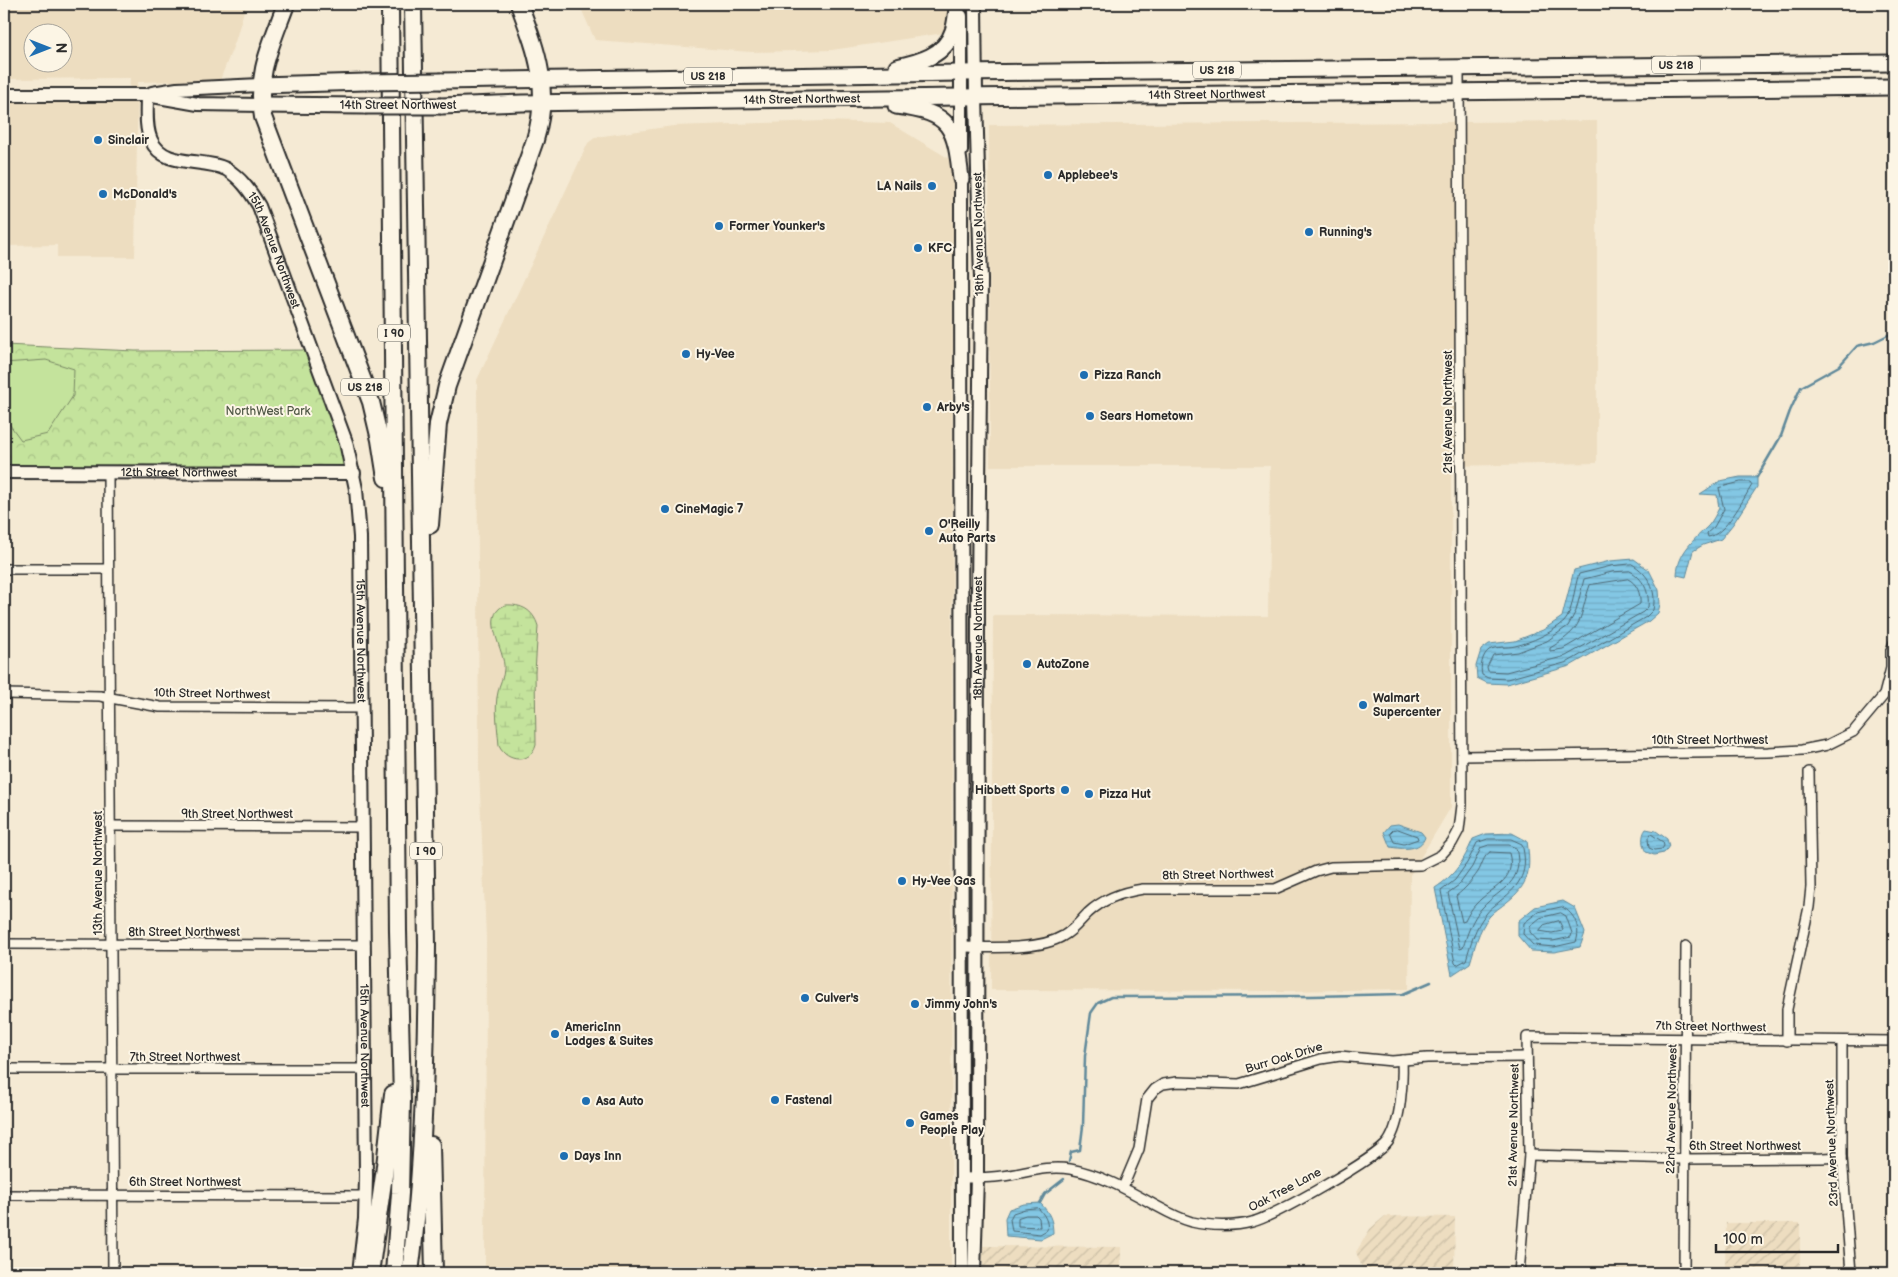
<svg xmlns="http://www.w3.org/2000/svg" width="1898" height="1277" viewBox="0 0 1898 1277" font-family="'Balsamiq Sans',sans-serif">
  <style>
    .built { fill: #edddc0; fill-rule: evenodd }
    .industrial { fill: url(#industrial-furrows) }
    .wetland { fill: url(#wetland-marsh); stroke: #788764 }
    .park { fill: url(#park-crowns); stroke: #788764 }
    .pitch { fill: #c4e39c; stroke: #788764 }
    .water { fill: url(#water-rules); stroke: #60899a }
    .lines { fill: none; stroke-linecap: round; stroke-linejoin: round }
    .shore { stroke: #4e6975; stroke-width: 1 }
    .stream { stroke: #60899a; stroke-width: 2.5 }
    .street-casing { stroke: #2b2b2b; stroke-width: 12 }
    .secondary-casing { stroke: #2b2b2b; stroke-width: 16 }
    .primary-casing { stroke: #2b2b2b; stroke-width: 19 }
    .highway-casing { stroke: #2b2b2b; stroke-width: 20 }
    .street { stroke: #fcf5e5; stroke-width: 9 }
    .secondary { stroke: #fcf5e5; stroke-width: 12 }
    .primary { stroke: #fcf5e5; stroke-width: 15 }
    .highway { stroke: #fcf5e5; stroke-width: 16 }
    .primary-bridge-casing { stroke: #2b2b2b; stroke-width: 19; stroke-linecap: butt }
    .primary-bridge { stroke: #fcf5e5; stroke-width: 15 }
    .poi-dot { fill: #1f6fb2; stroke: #fcf5e5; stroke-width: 2 }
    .labels { text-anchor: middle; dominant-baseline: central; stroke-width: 4; stroke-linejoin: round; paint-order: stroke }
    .shield { fill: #fcf5e5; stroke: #6a6863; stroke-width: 1 }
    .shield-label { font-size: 11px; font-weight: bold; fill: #2b2b2b }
    .street-label { font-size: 12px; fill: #2b2b2b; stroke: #fcf5e5 }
    .poi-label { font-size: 12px; font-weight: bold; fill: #2b2b2b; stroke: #fcf5e5; text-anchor: start }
    .park-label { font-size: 12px; fill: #515947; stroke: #fcf5e5 }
  </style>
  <defs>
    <pattern id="industrial-furrows" width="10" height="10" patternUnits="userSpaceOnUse" patternTransform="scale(1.25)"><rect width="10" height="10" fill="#edddc0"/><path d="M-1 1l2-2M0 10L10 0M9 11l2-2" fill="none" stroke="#cbbea5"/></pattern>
    <pattern id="wetland-marsh" width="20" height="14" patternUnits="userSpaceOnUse" patternTransform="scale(1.25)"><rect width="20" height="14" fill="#c4e39c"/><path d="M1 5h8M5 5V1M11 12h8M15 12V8" fill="none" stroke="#a9c387"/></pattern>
    <pattern id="park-crowns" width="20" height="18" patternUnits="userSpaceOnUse" patternTransform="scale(1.25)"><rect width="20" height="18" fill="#c4e39c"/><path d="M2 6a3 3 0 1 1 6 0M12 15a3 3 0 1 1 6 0" fill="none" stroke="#a9c387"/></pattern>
    <pattern id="water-rules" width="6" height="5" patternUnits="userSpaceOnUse" patternTransform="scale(1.25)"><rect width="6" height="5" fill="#83c7e4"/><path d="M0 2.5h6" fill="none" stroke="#71abc4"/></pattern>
  </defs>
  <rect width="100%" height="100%" fill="#f5ead4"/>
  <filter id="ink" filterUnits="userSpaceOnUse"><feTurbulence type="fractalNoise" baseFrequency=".02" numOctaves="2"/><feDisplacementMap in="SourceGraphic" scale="10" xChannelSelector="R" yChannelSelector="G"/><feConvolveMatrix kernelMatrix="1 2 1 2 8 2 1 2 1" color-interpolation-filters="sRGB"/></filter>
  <g filter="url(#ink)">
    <g class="built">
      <path d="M4,4H246L235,42L220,80L138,82L135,257H57V245L4,246V103L129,102L130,78L4,79ZM32,32H62V62H32Z"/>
      <polygon points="579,4 949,4 944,33 832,50 751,52 595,40"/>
      <polygon points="823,121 890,123 953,161 951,1273 485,1273 486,938 479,768 477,380 588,143 596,137 673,126"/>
      <polygon points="1597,121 1597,463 1451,466 1451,807 1410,875 1409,989 1279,991 991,990 993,615 1268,616 1270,466 990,466 989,125"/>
    </g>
    <g class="industrial">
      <polygon points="1385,1216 1455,1217 1454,1273 1364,1273 1356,1252 1370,1229"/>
      <polygon points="1726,1223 1800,1223 1800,1271 1848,1272 1848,1273 1510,1273 1510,1268 1725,1269"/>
      <polygon points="983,1246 1121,1247 1121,1273 983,1273"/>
    </g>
    <path class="wetland" d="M505,605C522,604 533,610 538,626L535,672L536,745C531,764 507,763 499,746C498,731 494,707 498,692C499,684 504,677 504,669C506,651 479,616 505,605Z"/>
    <polygon class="park" points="4,345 135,351 313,350 354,473 131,473 4,465"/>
    <polygon class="pitch" points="46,360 74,369 73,396 48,434 21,440 4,417 4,363"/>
    <g class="water">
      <path d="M1740,477H1757V487L1733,524L1721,539L1703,545L1693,551L1686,577L1677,575C1678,552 1694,540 1709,525C1713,520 1716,514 1719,508L1717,495L1700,494L1720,481Z"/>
      <polygon points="1634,559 1649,570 1659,590 1660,604 1658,613 1649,621 1570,666 1507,684 1487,683 1477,678 1476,666 1481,650 1489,644 1515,641 1543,630 1562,617 1574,570 1610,561"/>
      <path d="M1398,824L1421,832L1425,837C1421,851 1402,849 1390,847L1384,832L1390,825Z"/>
      <path d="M1646,829L1656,831L1667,839L1669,846L1664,853L1654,855L1646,852C1642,846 1641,835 1646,829Z"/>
      <path d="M1512,833L1527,841C1531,869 1530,884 1507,902C1501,907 1494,911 1489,917C1478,931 1475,947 1470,963L1452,975L1435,888C1456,874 1463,862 1473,839L1486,834Z"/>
      <polygon points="1563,901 1575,908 1585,933 1580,947 1554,952 1531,951 1518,936 1518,921 1535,907"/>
      <path d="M1040,1203C1049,1212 1053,1220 1053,1233L1041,1239L1006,1236L1005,1218L1009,1209L1024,1204Z"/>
    </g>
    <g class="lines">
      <g class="shore">
        <path d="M1741,482H1750L1752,485C1743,500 1725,535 1708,537L1707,533L1714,527L1724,509L1719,488Z"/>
        <path d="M1632,564C1649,574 1657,591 1653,610L1646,617L1568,662L1507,679L1488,678L1482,675C1480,667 1482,655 1489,650C1496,646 1507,648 1515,646C1532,642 1551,633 1564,622C1573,613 1574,586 1579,574L1611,566Z"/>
        <path d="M1630,571C1643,578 1650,592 1648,607L1643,612L1566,656L1506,672L1488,671L1487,667L1493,655L1518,652L1547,641L1568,626L1576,611L1584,579L1612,572Z"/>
        <path d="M1628,579C1637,583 1641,594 1640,604L1563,649L1550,651V648C1586,627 1578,619 1590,585Z"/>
        <polygon points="1398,829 1417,836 1418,839 1404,844 1394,842 1390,833 1393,830"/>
        <polygon points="1651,834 1663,842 1664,846 1662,849 1654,850 1649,848 1648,838"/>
        <path d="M1488,839H1511L1522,844C1529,871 1521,885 1500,901C1496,905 1489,909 1486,914C1475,927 1471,943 1466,960L1457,965L1455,963L1441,891L1455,880L1467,863L1477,843Z"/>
        <path d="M1489,845H1509L1516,848C1525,884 1501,887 1482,908C1472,919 1467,934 1463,948L1460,949L1448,893L1459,885L1472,867L1481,848Z"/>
        <path d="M1490,852L1509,853C1517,882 1491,887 1476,904C1471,909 1468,915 1465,921L1462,922L1456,896C1465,889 1471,882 1478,872C1482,866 1483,856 1490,852Z"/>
        <path d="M1562,907C1575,913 1581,929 1576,942L1554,947L1533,945L1523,934L1524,923L1538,912Z"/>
        <polygon points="1561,913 1566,916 1572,933 1571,937 1553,941 1537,940 1530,932 1530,926 1540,918"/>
        <polygon points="1559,921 1563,929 1562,931 1552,933 1539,931 1544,925"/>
        <path d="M1038,1208C1044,1214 1049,1222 1047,1230L1040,1234L1012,1231L1010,1219L1013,1213L1025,1209Z"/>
        <polygon points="1026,1215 1036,1215 1039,1218 1040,1227 1018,1226 1018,1218"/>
      </g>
      <g class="stream">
        <polyline points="1757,477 1781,436 1790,411 1801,387 1839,366 1857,346 1874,342 1894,332"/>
        <polyline points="1069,1161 1071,1152 1080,1150 1083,1126 1085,1056 1091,1013 1098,1003 1111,997 1312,996 1403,994 1431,982"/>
        <polyline points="1040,1203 1045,1194 1064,1179"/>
      </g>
      <defs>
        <g id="street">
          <polyline points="108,473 113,1273"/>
          <polyline points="4,569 108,569"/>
          <polyline points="4,694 100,696 160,707 362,708"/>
          <polyline points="1462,756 1768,752 1802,750 1827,745 1853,732 1884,695 1891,668 1891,650 1894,643"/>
          <polyline points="110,826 363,827"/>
          <polyline points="4,944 365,945"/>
          <path d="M961,947C990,947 1038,951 1063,936C1073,931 1080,921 1088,913C1104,898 1122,892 1143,889H1275L1316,871L1331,867L1421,865L1441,855L1452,843L1459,830L1462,805L1459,67"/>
          <polyline points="1787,1041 1787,1009 1809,907 1811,887 1809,772"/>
          <polyline points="1842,1041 1842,1157 1851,1273"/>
          <polyline points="4,1069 366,1069"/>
          <polyline points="1529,1155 1683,1159 1822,1158 1842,1157"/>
          <path d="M961,1178C975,1178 989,1178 1003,1176C1025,1173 1048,1165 1070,1169C1099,1174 1126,1189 1151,1203C1164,1210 1177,1218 1192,1222C1209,1226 1234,1227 1252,1222C1273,1217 1377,1158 1388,1142C1401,1123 1403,1083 1402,1060"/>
          <polyline points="1123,1187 1139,1149 1147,1099 1155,1089 1163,1084 1177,1082 1239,1084 1321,1059 1340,1056 1392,1061 1427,1058 1527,1057"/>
          <polyline points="4,1195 366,1196"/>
          <polyline points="1519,1273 1529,1155 1527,1037 1894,1041"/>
          <polyline points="1684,1273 1686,946"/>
        </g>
        <g id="secondary">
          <polyline points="961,16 961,151"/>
          <polyline points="152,93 177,89 260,85"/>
          <polyline points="4,95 147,95 198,104 261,105"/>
          <path id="s1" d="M147,95C147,109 145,127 151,140C164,169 202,157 226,169C241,178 250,191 259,206L346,442L356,489L360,537L366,1176L365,1219L359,1273"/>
          <polyline points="961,171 962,1273"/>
          <path id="s2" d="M4,472L354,473"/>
          <path id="s3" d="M974,1273L977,1178L978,591L981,280L976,97L975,4"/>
        </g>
        <g id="primary">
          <path d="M897,67C919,62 945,56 953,31C956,23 956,12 958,4"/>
          <polyline points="441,81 960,73 1894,63"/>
          <polyline points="260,85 365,82"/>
          <polyline points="261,105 365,106"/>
          <path id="s4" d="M441,106L522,103L960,97L1894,87"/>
          <path d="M896,106C952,113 955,126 961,179"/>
        </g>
        <g id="highway">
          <path d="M286,4C272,43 255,75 263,117L371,402L380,440L386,478"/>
          <polyline points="390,4 398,931 402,1100 400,1193 394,1273"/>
          <path d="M430,525L438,424L447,386L535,140C551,87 537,52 519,4"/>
          <polyline points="431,1145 434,1273"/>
          <polyline points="370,1273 384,1175 393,1094"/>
          <path d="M410,1273C424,1164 426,1055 427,945L413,4"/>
        </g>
      </defs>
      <use href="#street" class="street-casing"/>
      <use href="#secondary" class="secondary-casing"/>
      <use href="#primary" class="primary-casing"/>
      <use href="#highway" class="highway-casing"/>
      <use href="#street" class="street"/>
      <use href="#secondary" class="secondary"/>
      <use href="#primary" class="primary"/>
      <use href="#highway" class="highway"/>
      <defs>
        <g id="primary-bridge">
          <polyline points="365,82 441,81"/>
          <polyline points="365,106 441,106"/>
        </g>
      </defs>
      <use href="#primary-bridge" class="primary-bridge-casing"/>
      <use href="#primary-bridge" class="primary-bridge"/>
    </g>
  </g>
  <g class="poi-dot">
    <circle cx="98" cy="140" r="5"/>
    <circle cx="1048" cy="175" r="5"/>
    <circle cx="932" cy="186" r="5"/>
    <circle cx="103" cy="194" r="5"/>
    <circle cx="719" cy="226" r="5"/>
    <circle cx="1309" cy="232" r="5"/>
    <circle cx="918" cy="248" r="5"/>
    <circle cx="686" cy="354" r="5"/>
    <circle cx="1084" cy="375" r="5"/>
    <circle cx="927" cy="407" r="5"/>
    <circle cx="1090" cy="416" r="5"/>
    <circle cx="665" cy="509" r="5"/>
    <circle cx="929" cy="531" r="5"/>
    <circle cx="1027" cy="664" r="5"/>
    <circle cx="1363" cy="705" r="5"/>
    <circle cx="1065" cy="790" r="5"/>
    <circle cx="1089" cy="794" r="5"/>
    <circle cx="902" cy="881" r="5"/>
    <circle cx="805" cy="998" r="5"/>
    <circle cx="915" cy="1004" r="5"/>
    <circle cx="555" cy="1034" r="5"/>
    <circle cx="775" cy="1100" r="5"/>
    <circle cx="586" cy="1101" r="5"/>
    <circle cx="910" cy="1123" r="5"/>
    <circle cx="564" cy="1156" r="5"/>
  </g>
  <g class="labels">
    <g class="shield">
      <rect x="1652" y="56.5" width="48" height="17" rx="4"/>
      <rect x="1193" y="61.5" width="48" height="17" rx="4"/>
      <rect x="684" y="67.5" width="48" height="17" rx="4"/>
      <rect x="378" y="324.5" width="32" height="17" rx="4"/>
      <rect x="341" y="378.5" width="48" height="17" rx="4"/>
      <rect x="410" y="842.5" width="32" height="17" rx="4"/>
    </g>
    <g class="shield-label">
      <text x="1676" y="65">US 218</text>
      <text x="1217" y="70">US 218</text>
      <text x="708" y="76">US 218</text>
      <text x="394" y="333">I 90</text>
      <text x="365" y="387">US 218</text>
      <text x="426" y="851">I 90</text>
    </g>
    <g class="street-label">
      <text stroke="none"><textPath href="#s4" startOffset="766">14th Street Northwest</textPath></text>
      <text stroke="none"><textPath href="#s4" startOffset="361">14th Street Northwest</textPath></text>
      <text x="398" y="105">14th Street Northwest</text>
      <text transform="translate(979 234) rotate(-91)">18th Avenue Northwest</text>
      <text stroke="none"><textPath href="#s1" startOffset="226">15th Avenue Northwest</textPath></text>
      <text transform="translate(1448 412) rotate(-90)">21st Avenue Northwest</text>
      <text stroke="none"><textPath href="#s2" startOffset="175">12th Street Northwest</textPath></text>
      <text stroke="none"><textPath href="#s3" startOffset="635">18th Avenue Northwest</textPath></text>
      <text stroke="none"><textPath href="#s1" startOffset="631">15th Avenue Northwest</textPath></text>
      <text transform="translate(212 694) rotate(1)">10th Street Northwest</text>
      <text x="1710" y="740">10th Street Northwest</text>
      <text x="237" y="814">9th Street Northwest</text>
      <text transform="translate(98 873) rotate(-90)">13th Avenue Northwest</text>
      <text transform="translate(1218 875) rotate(-1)">8th Street Northwest</text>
      <text x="184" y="932">8th Street Northwest</text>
      <text transform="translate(1711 1027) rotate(1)">7th Street Northwest</text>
      <text stroke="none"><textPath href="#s1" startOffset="1036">15th Avenue Northwest</textPath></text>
      <text x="185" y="1057">7th Street Northwest</text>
      <text transform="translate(1284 1058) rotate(-17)">Burr Oak Drive</text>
      <text transform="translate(1672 1109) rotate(-89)">22nd Avenue Northwest</text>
      <text transform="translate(1514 1125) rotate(-89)">21st Avenue Northwest</text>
      <text transform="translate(1832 1143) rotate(-92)">23rd Avenue Northwest</text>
      <text x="1745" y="1146">6th Street Northwest</text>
      <text x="185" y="1182">6th Street Northwest</text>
      <text transform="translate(1285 1190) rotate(-28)">Oak Tree Lane</text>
    </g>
    <g class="poi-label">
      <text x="108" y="140">Sinclair</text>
      <text x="1058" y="175">Applebee's</text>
      <text x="922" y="186" text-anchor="end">LA Nails</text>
      <text x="113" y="194">McDonald's</text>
      <text x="729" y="226">Former Younker's</text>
      <text x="1319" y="232">Running's</text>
      <text x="928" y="248">KFC</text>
      <text x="696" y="354">Hy-Vee</text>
      <text x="1094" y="375">Pizza Ranch</text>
      <text x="937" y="407">Arby's</text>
      <text x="1100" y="416">Sears Hometown</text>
      <text x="675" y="509">CineMagic 7</text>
      <text x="939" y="524">O'Reilly<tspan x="939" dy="14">Auto Parts</tspan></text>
      <text x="1037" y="664">AutoZone</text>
      <text x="1373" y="698">Walmart<tspan x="1373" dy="14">Supercenter</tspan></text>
      <text x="1055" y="790" text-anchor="end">Hibbett Sports</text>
      <text x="1099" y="794">Pizza Hut</text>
      <text x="912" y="881">Hy-Vee Gas</text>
      <text x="815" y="998">Culver's</text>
      <text x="925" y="1004">Jimmy John's</text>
      <text x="565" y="1027">AmericInn<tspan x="565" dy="14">Lodges &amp; Suites</tspan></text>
      <text x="785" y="1100">Fastenal</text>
      <text x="596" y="1101">Asa Auto</text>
      <text x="920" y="1116">Games<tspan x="920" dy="14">People Play</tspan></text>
      <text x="574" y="1156">Days Inn</text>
    </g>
    <g class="park-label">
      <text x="268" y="411">NorthWest Park</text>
    </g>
  </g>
  <rect width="1898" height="1277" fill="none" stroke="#fcf5e5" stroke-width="20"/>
  <rect x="10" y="10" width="1878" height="1257" fill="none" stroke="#2b2b2b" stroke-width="2" filter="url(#ink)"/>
  <g transform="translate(48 48) rotate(90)"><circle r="24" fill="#fcf5e5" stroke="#a8a49b"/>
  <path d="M0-4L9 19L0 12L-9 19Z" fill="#1f6fb2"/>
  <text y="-8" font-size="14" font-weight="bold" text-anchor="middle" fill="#2b2b2b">N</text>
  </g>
  <path d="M1716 1244v8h122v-8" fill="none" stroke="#2b2b2b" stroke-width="2.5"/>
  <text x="1723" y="1244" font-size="15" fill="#2b2b2b" stroke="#fcf5e5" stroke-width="4" paint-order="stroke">100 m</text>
</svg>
